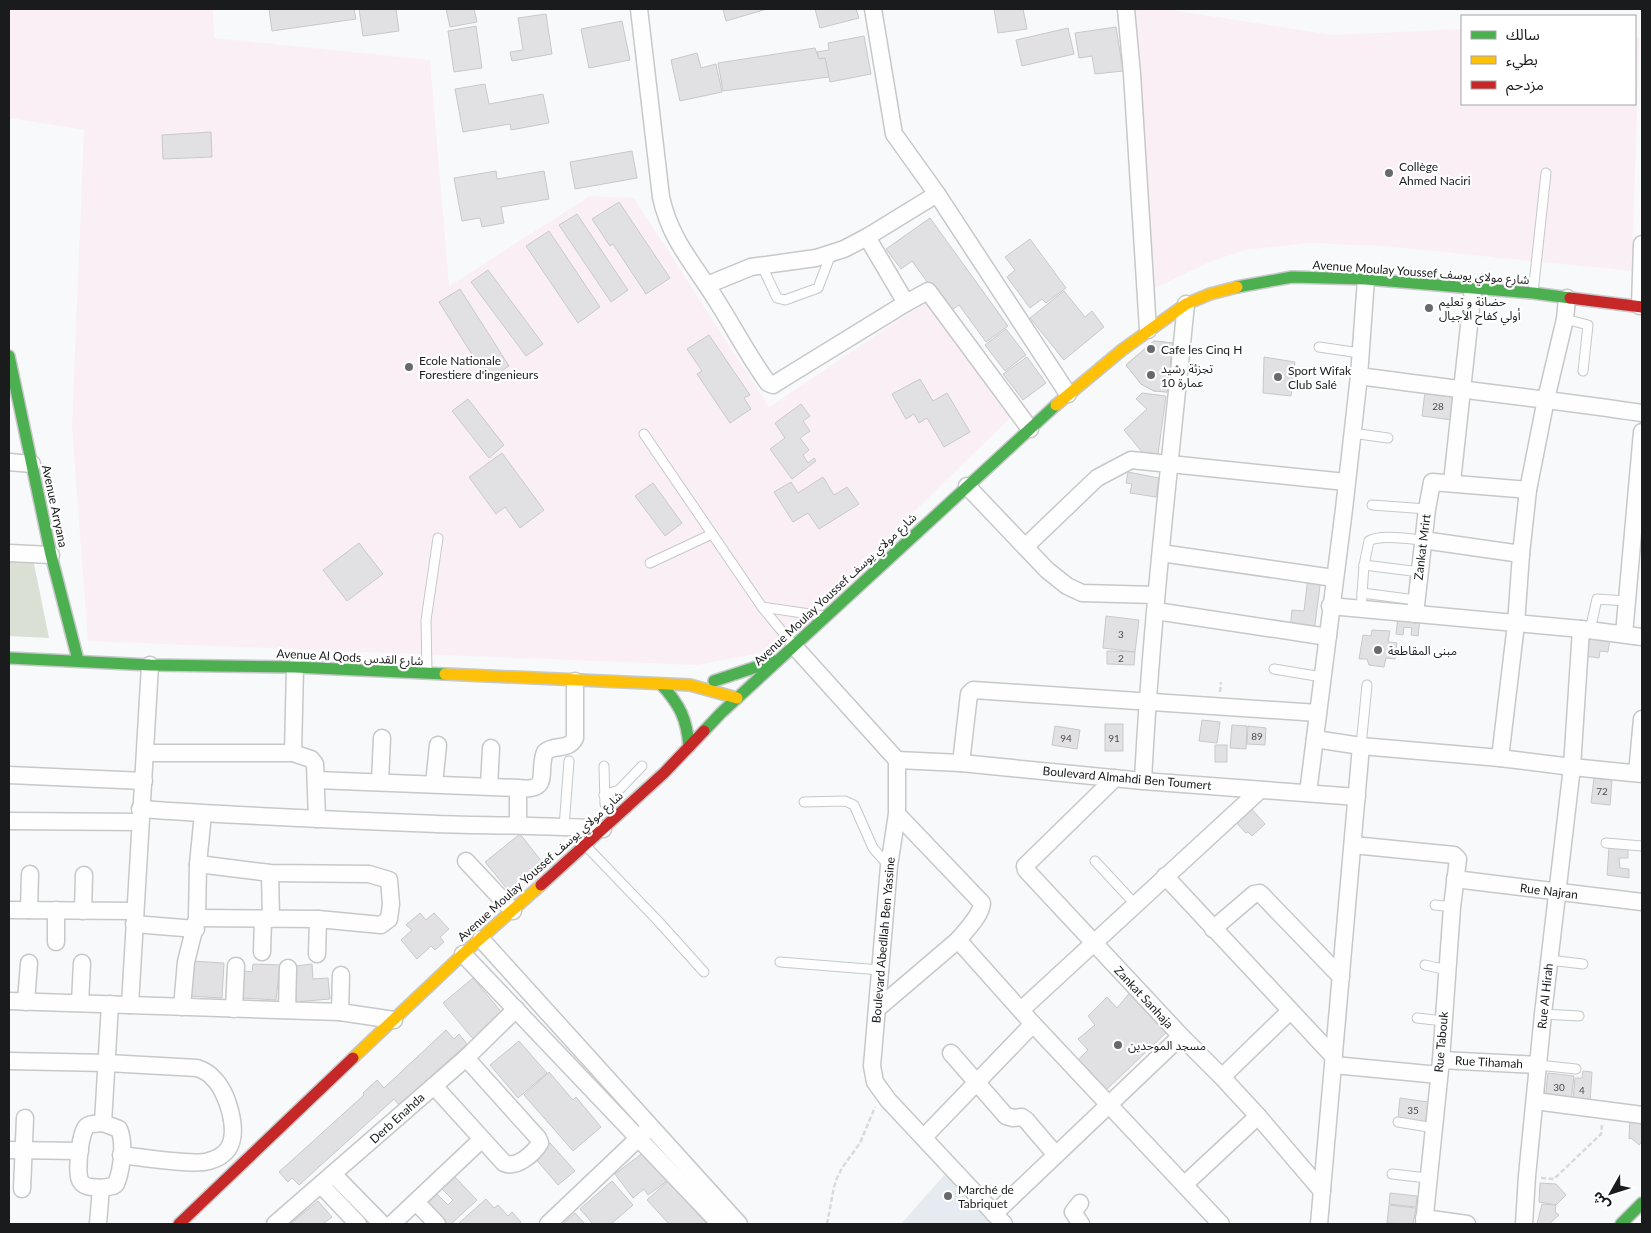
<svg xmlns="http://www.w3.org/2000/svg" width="1651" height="1233" viewBox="0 0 1651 1233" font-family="Lato,'Noto Sans Arabic',sans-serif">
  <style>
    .built { fill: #e6ebf1 }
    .education { fill: #fbeff6 }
    .green { fill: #dbe0d4 }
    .building { fill: #e1e0e2; stroke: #c9c9ca }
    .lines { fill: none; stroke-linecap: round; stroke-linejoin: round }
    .lane-casing { stroke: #c6c8c9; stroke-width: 11 }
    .street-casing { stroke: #c6c8c9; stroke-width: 19 }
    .fast-casing { stroke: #c6c8c9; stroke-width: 14 }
    .slow-casing { stroke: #c6c8c9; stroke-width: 14 }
    .jam-casing { stroke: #c6c8c9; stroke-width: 14 }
    .path { stroke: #d9dadb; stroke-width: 2.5; stroke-dasharray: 5 2.5; stroke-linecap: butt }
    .lane { stroke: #fefefe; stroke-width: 9 }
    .street { stroke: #fefefe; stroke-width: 16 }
    .fast { stroke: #4caf50; stroke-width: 11 }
    .slow { stroke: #ffc107; stroke-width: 11 }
    .jam { stroke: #c62828; stroke-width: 11 }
    .poi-dot { fill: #67696a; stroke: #fff; stroke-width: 2 }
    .labels { text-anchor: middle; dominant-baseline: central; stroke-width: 4.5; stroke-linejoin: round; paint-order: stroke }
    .number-label { font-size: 10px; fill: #4e4e50 }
    .poi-label { font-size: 12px; fill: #1a1b1c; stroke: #fff; text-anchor: start }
    .street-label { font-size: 12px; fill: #1a1b1c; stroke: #fff }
  </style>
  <rect width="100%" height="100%" fill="#f7f9fb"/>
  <polygon class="built" points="947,1172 995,1224 901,1224"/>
  <g class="education">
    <polygon points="9,9 213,9 214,38 430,60 449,286 590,196 634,198 769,407 930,299 1011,417 772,651 696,665 88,641 72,427 84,130 9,118"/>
    <polygon points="1135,9 1165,9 1333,35 1462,29 1462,104 1635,104 1635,38 1639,38 1632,271 1382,246 1310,243 1245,250 1209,262 1150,291"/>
  </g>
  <polygon class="green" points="9,558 33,559 49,638 9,636"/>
  <g class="building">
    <polygon points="269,9 354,9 356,19 272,31"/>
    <polygon points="359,9 396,9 399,31 363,36"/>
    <polygon points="446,9 474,9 477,22 450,27"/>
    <polygon points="723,9 767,9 726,21"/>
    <polygon points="815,9 856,9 859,18 820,28"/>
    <polygon points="994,9 1023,9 1027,29 998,33"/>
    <polygon points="546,14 552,54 512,61 510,52 523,50 518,18"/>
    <polygon points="622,21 630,60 589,68 581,29"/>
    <polygon points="476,26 482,68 454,72 448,31"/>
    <polygon points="1116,27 1123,71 1095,74 1092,56 1079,58 1075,33"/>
    <polygon points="1068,28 1074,54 1022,66 1016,40"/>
    <polygon points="864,36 871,74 830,82 825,58 819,59 817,52 829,50 828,43"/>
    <polygon points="815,48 819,59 825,58 829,77 723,91 718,63"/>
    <polygon points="697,53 701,68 716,64 722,92 680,101 671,60"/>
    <polygon points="485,84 489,104 543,94 549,123 511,130 510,124 463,132 455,89"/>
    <polygon points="211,132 212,157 163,159 162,135"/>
    <polygon points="632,151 637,178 575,189 570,162"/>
    <polygon points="496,171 497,179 544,171 549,199 501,207 504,223 482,227 480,218 462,221 454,178"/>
    <polygon points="619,202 670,278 646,294 613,244 610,246 592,219"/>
    <polygon points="577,214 628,290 611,302 559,225"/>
    <polygon points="930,218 1008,326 986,342 959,305 949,312 912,261 901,269 886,249"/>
    <polygon points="549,231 600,307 578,323 526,246"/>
    <polygon points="1030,239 1066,288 1046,303 1042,299 1030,308 1007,277 1015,270 1005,257"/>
    <polygon points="488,270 543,344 526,356 471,282"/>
    <polygon points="460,289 509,366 488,380 439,302"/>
    <polygon points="1064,291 1085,317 1092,311 1104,327 1064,360 1030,318"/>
    <polygon points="1006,329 1026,355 1005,371 985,345"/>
    <polygon points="709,335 750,395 744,398 751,409 730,423 697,374 702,371 687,349"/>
    <polygon points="1154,341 1173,343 1167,392 1154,391 1141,384 1126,365"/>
    <polygon points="1154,341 1173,343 1167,392 1154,391 1141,384 1126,365"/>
    <polygon points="1027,357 1046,383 1023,400 1003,374"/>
    <polygon points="1264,357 1295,362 1291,396 1263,393"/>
    <polygon points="920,379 933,401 947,393 970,432 944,447 927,418 919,423 914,414 906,419 892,394"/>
    <polygon points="1425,392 1455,396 1452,420 1422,416"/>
    <polygon points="1142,393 1166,396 1158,454 1142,452 1124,430 1147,409 1136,399"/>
    <polygon points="468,399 504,445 489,458 452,411"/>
    <polygon points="801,404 810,416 803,421 810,431 800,438 809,450 803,455 808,463 814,458 816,461 792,479 770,449 785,438 775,423"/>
    <polygon points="502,453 544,510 520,528 505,507 496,514 469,477"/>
    <polygon points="1128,472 1159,478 1156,497 1130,493 1132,484 1126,483"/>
    <polygon points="823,477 834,495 847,487 859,504 819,529 808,513 793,522 774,492 791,482 798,493"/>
    <polygon points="653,483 682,523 665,536 635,496"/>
    <polygon points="359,543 383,574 347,601 323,570"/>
    <polygon points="1308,577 1321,578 1314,632 1290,629 1292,610 1304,611"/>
    <polygon points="1106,616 1139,620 1135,652 1103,648"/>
    <polygon points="1398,617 1420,620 1418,636 1411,635 1412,628 1404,627 1403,635 1396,634"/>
    <polygon points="1372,630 1390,631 1388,642 1397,643 1395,659 1386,658 1384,667 1369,665 1367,659 1359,659 1363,635 1371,636"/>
    <polygon points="1586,636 1610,638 1608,652 1600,651 1599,658 1584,656"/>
    <polygon points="1107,651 1135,652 1134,665 1107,664"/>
    <polygon points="1202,720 1220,722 1217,743 1199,741"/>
    <rect x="1105" y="724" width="18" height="27"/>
    <polygon points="1232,725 1247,726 1246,749 1230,748"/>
    <polygon points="1055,726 1080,730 1077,749 1052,745"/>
    <polygon points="1248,726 1266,728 1265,745 1247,744"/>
    <rect x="1215" y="745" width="12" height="17"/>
    <polygon points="1594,778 1612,780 1610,805 1591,803"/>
    <polygon points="1249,806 1265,824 1252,836 1248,832 1246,833 1234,820"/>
    <polygon points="520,834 543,863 508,890 485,862"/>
    <polygon points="1609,847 1628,849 1628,858 1619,858 1620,868 1629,869 1629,878 1607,875"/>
    <polygon points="420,913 426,920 434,913 449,929 440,937 444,942 435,950 431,946 417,959 401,940 412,930 406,925"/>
    <polygon points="192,961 224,963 222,998 189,996"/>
    <polygon points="253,964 280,965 276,1000 243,998 244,971 252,972"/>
    <polygon points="312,964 313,979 328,978 330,999 295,1002 294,983 296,983 295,966"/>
    <polygon points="473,978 503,1014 473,1039 443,1003"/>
    <polygon points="1133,989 1170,1029 1105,1091 1078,1060 1088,1050 1078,1039 1095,1025 1088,1016 1107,997 1117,1008"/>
    <polygon points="446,1030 454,1039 459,1034 467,1044 399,1105 394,1099 299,1185 292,1178 288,1182 279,1172 364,1095 363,1093 377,1080 384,1088"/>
    <polygon points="519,1041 547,1073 518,1098 490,1065"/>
    <polygon points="1583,1071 1592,1072 1590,1102 1573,1101 1575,1078 1582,1078"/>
    <polygon points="549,1072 573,1100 576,1097 601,1127 573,1151 524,1095"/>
    <polygon points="1548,1073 1574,1076 1571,1102 1545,1099"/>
    <polygon points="1400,1098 1428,1102 1426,1122 1398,1118"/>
    <polygon points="1630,1117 1642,1119 1642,1141 1639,1145 1631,1138 1629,1139"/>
    <polygon points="550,1143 575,1171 558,1185 534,1157"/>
    <polygon points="644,1152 667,1181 648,1195 644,1189 633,1198 615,1174"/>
    <polygon points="453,1175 477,1200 451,1224 447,1224 427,1204 437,1194 448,1205 453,1200 440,1187"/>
    <polygon points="612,1181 633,1205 611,1224 593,1224 580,1209"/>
    <polygon points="668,1181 707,1224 669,1224 647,1200"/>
    <polygon points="1540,1183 1556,1184 1566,1195 1556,1205 1539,1202"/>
    <polygon points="1390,1193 1417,1196 1416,1207 1389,1204"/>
    <polygon points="486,1199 494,1208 498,1205 508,1216 512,1212 521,1222 518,1224 458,1224"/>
    <polygon points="318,1201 332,1217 323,1224 290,1224"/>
    <polygon points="1542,1204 1556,1205 1555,1212 1559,1215 1549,1224 1537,1224"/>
    <polygon points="1389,1205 1416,1208 1413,1224 1387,1223"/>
    <polygon points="575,1213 585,1224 563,1224"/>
  </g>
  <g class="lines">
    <defs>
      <g id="lane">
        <polyline points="762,266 777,298 785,300 818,288 831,254"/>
        <polyline points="1533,293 1546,173"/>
        <polyline points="1565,319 1588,325 1583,371"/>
        <polyline points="1319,347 1360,353"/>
        <polyline points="1352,433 1388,438"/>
        <polyline points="644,434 762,607 794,646"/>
        <polyline points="1372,505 1427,509"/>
        <polyline points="650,563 712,534"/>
        <polyline points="1364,565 1420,572"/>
        <polyline points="1362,593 1416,600"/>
        <polyline points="762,607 823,616"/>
        <path d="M1361,609L1364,565L1369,541C1380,534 1410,539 1423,540"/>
        <polyline points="1590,630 1597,599 1626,601"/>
        <polyline points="1274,669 1322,677"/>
        <polyline points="427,671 426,620 438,538"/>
        <polyline points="1361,746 1367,685"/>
        <polyline points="604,766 605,804 614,818"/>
        <polyline points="604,795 619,790 642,766"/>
        <polyline points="804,802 845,801 854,805 873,848 889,866"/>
        <polyline points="564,827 569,761"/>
        <polyline points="1606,843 1642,846"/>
        <polyline points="586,846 659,922 704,972"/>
        <polyline points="1095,861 1135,904"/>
        <polyline points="1435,905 1452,907"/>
        <polyline points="1549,960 1583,964"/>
        <polyline points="780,962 880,970"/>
        <polyline points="1425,965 1447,970"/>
        <polyline points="1543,1014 1579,1016"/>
        <polyline points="1417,1018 1443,1021"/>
        <polyline points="1538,1065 1576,1069"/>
        <polyline points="1398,1122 1434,1128"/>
        <polyline points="1392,1174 1427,1178"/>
      </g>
      <g id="street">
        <path d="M639,9L661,197C670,239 693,263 715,298C733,326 749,357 768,383L773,385L776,383L906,303L928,291L1030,429"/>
        <polyline points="873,9 894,134 937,194 1068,394"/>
        <polyline points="1126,9 1132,74 1148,330"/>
        <polyline points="867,237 906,303"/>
        <polyline points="707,285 751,267 816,258 844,249 867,237 937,194"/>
        <polyline points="1640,306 1642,244"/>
        <path d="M1359,376C1453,389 1548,399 1642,413"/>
        <polyline points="9,462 32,464"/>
        <polyline points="1452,482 1473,289"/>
        <polyline points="967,486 1047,570 1067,586 1082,593 1156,595"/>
        <polyline points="1423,540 1521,554"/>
        <polyline points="1025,547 1097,478 1131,460 1346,482"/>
        <polyline points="9,553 51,555"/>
        <polyline points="1161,553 1334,578"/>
        <polyline points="1330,606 1581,629 1642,637"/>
        <polyline points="1156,611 1328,637"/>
        <polyline points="1415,614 1427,509 1432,482 1528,490"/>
        <polyline points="1624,634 1642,432"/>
        <polyline points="794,646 897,760 897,814 889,866 872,1066 875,1082 888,1100 1004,1224"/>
        <polyline points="295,667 293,753 311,759 315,764 317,819"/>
        <polyline points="1315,739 1361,746 1500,758 1572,767 1642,774"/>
        <polyline points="146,753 293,753"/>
        <polyline points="1500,758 1516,624 1521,554 1528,490 1546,399 1565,319 1567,298"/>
        <polyline points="897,760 961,763 1143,781 1357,797"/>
        <polyline points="961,763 969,694 973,690 1318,713"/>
        <polyline points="1637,773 1642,719"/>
        <polyline points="9,775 144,781"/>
        <polyline points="1115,778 1025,866 1026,870 1181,1036 1222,1077 1258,1116 1322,1191"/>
        <polyline points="316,780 518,788 518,825"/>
        <path d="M1143,781C1151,621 1170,463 1186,304"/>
        <polyline points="380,782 382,738"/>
        <polyline points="434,784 438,745"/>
        <polyline points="489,786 491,748"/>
        <path d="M518,788C552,792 537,772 545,752C554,744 569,751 575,738V681"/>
        <polyline points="1308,793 1344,509 1359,376 1366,279"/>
        <path d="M140,809C239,816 338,820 436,824C492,826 547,825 603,829"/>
        <path d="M897,814L982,903C981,916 966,930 958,940L1033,1024L1221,1224"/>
        <polyline points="9,821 140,822"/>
        <polyline points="1353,845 1454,855 1458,859 1452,907 1441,1060 1424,1224"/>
        <polyline points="466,861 513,911"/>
        <polyline points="270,873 271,919"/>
        <polyline points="1165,876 1334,1057"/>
        <polyline points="1455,879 1642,902"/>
        <polyline points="9,910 135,911"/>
        <polyline points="29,910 30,874"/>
        <polyline points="83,911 84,875"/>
        <polyline points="197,918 318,919 381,925 389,919 391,904 389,880 369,874 270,873 198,864"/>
        <polyline points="134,924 196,929"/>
        <polyline points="1213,929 1254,894 1260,893 1341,977"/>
        <polyline points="481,939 739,1224"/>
        <polyline points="56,942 56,910"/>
        <polyline points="262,952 263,919"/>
        <polyline points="317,954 318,919"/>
        <polyline points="463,954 720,1224"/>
        <polyline points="9,1001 340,1012 394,1020"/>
        <polyline points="26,1002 29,963"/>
        <polyline points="80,1003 82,963"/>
        <polyline points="130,1005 150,665"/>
        <polyline points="182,1007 186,962 197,918 198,864 203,814"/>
        <polyline points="234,1009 236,966"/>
        <polyline points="877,1009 958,940"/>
        <polyline points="287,1010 288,968"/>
        <polyline points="1021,1010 1260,790"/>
        <polyline points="340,1012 341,975"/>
        <polyline points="951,1053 1006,1116 1013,1118 1022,1117 1026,1120 1056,1155"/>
        <polyline points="1441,1060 1538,1065"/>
        <path d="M9,1061L107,1063L197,1068C203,1070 209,1073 213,1078C227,1091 240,1131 228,1149C224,1155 216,1159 209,1161C194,1166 139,1157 121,1155"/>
        <polyline points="1334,1065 1439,1075"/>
        <polyline points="1222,1077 1290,1011"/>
        <path d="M434,1086L504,1163C517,1169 534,1153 540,1143L538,1138L466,1058"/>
        <polyline points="1535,1101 1642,1115"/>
        <polyline points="924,1137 1033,1024"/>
        <polyline points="9,1150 80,1151"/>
        <polyline points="334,1175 382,1224"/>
        <polyline points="1185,1184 1258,1116"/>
        <polyline points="321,1185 358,1224"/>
        <path d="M101,1188C94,1187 83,1188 80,1180C76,1172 80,1131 87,1126C91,1123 98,1124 103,1123"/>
        <polyline points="22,1189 25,1118"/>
        <polyline points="416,1202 437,1224"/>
        <polyline points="1080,1203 1073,1212 1081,1224"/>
        <polyline points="994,1214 1181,1036"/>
        <polyline points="1424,1218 1467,1224"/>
        <path d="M98,1224L101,1188L113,1186L116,1184C122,1169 125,1144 119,1129L103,1123L110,1004"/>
        <polyline points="275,1224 466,1058 516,1009"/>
        <polyline points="392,1224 481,1140"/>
        <polyline points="548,1224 646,1131"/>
        <polyline points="1319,1224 1361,746"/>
        <polyline points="1524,1224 1527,1176 1543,1014 1572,767 1581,629"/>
      </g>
      <g id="fast">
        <polyline points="1237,287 1292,277 1366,279 1533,293 1570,298"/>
        <polyline points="9,356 51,555 78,660"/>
        <polyline points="9,658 150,665 295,667 445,674"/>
        <polyline points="714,681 774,661"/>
        <path d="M661,684C680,705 687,719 689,747"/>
        <polyline points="704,731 721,713 1056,405"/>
        <polyline points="1621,1224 1642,1203"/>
      </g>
      <g id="slow">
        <polyline points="1056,405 1122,350 1186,304 1210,294 1237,287"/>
        <polyline points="445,674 690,685 737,698"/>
        <polyline points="353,1058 463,954 541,885"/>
      </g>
      <g id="jam">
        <polyline points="1570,298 1642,307"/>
        <polyline points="541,885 664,773 704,731"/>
        <polyline points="179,1224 353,1058"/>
      </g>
    </defs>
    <use href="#lane" class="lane-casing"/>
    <use href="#street" class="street-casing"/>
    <use href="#fast" class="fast-casing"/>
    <use href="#slow" class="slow-casing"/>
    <use href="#jam" class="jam-casing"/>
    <g class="path">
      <polyline points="1220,692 1221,682"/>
      <polyline points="1541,1178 1554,1179 1601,1134 1602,1125"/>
      <polyline points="827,1224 834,1187 837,1178 842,1168 860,1143 875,1107"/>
    </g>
    <use href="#lane" class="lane"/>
    <use href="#street" class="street"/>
    <use href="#fast" class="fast"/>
    <use href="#slow" class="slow"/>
    <use href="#jam" class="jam"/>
  </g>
  <g class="poi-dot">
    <circle cx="1389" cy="173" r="5"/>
    <circle cx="1429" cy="308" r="5"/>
    <circle cx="1151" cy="349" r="5"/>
    <circle cx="409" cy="367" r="5"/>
    <circle cx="1151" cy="375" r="5"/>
    <circle cx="1278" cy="377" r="5"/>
    <circle cx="1378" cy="650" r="5"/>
    <circle cx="1118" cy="1045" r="5"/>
    <circle cx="948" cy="1196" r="5"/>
  </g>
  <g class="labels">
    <g class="number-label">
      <text x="1438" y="406">28</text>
      <text x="1121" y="634">3</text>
      <text x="1121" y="658">2</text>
      <text x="1257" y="736">89</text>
      <text x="1066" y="738">94</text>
      <text x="1114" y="738">91</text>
      <text x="1602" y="791">72</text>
      <text x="1559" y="1087">30</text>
      <text x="1582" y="1090">4</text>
      <text x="1413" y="1110">35</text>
    </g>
    <g class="poi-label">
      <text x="1399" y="166">Collège<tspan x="1399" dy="14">Ahmed Naciri</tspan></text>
      <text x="1439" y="301">حضانة و تعليم<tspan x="1439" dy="14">أولي كفاح الأجيال</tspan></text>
      <text x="1161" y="349">Cafe les Cinq H</text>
      <text x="419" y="360">Ecole Nationale<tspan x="419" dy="14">Forestiere d'ingenieurs</tspan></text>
      <text x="1161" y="368">تجزئة رشيد<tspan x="1161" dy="14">عمارة 10</tspan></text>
      <text x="1288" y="370">Sport Wifak<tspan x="1288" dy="14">Club Salé</tspan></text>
      <text x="1388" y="650">مبنى المقاطعة</text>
      <text x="1128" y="1045">مسجد الموحدين</text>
      <text x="958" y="1189">Marché de<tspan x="958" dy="14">Tabriquet</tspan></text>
    </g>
    <g class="street-label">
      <text transform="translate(1421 272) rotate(4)">Avenue Moulay Youssef شارع مولاي يوسف</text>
      <text transform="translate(55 506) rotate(78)">Avenue Arryana</text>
      <text transform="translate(1422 547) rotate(-83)">Zankat Mrirt</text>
      <text transform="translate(835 589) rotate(-43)">Avenue Moulay Youssef شارع مولاي يوسف</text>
      <text transform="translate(350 657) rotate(3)">Avenue Al Qods شارع القدس</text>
      <text transform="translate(1127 778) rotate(5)">Boulevard Almahdi Ben Toumert</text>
      <text transform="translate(540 866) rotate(-42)">Avenue Moulay Youssef شارع مولاي يوسف</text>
      <text transform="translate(1549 891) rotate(7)">Rue Najran</text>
      <text transform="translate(883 940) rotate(-85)">Boulevard Abedllah Ben Yassine</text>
      <text transform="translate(1545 996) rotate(-84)">Rue Al Hirah</text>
      <text transform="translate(1144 997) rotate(47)">Zankat Sanhaja</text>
      <text transform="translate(1441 1042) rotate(-85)">Rue Tabouk</text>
      <text transform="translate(1489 1062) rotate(3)">Rue Tihamah</text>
      <text transform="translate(397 1118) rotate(-42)">Derb Enahda</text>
    </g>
  </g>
  <rect width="1651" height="1233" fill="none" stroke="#1a1b1c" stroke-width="20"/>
  <rect x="1461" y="15" width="175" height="90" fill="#ffffff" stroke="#a3a4a4"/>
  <rect x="1471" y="31" width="25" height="8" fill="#4caf50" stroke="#a3a4a4"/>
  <text x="1506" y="40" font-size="15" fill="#1a1b1c">سالك</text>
  <rect x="1471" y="56" width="25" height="8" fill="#ffc107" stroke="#a3a4a4"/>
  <text x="1506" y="65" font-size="15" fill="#1a1b1c">بطيء</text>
  <rect x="1471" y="81" width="25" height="8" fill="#c62828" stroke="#a3a4a4"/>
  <text x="1506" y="90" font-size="15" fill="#1a1b1c">مزدحم</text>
  <g transform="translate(1611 1193) rotate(231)" stroke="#ffffff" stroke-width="4" paint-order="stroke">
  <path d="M0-4L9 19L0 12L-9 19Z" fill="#1a1b1c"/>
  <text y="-8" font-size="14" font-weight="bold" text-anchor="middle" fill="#1a1b1c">ش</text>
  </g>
</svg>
